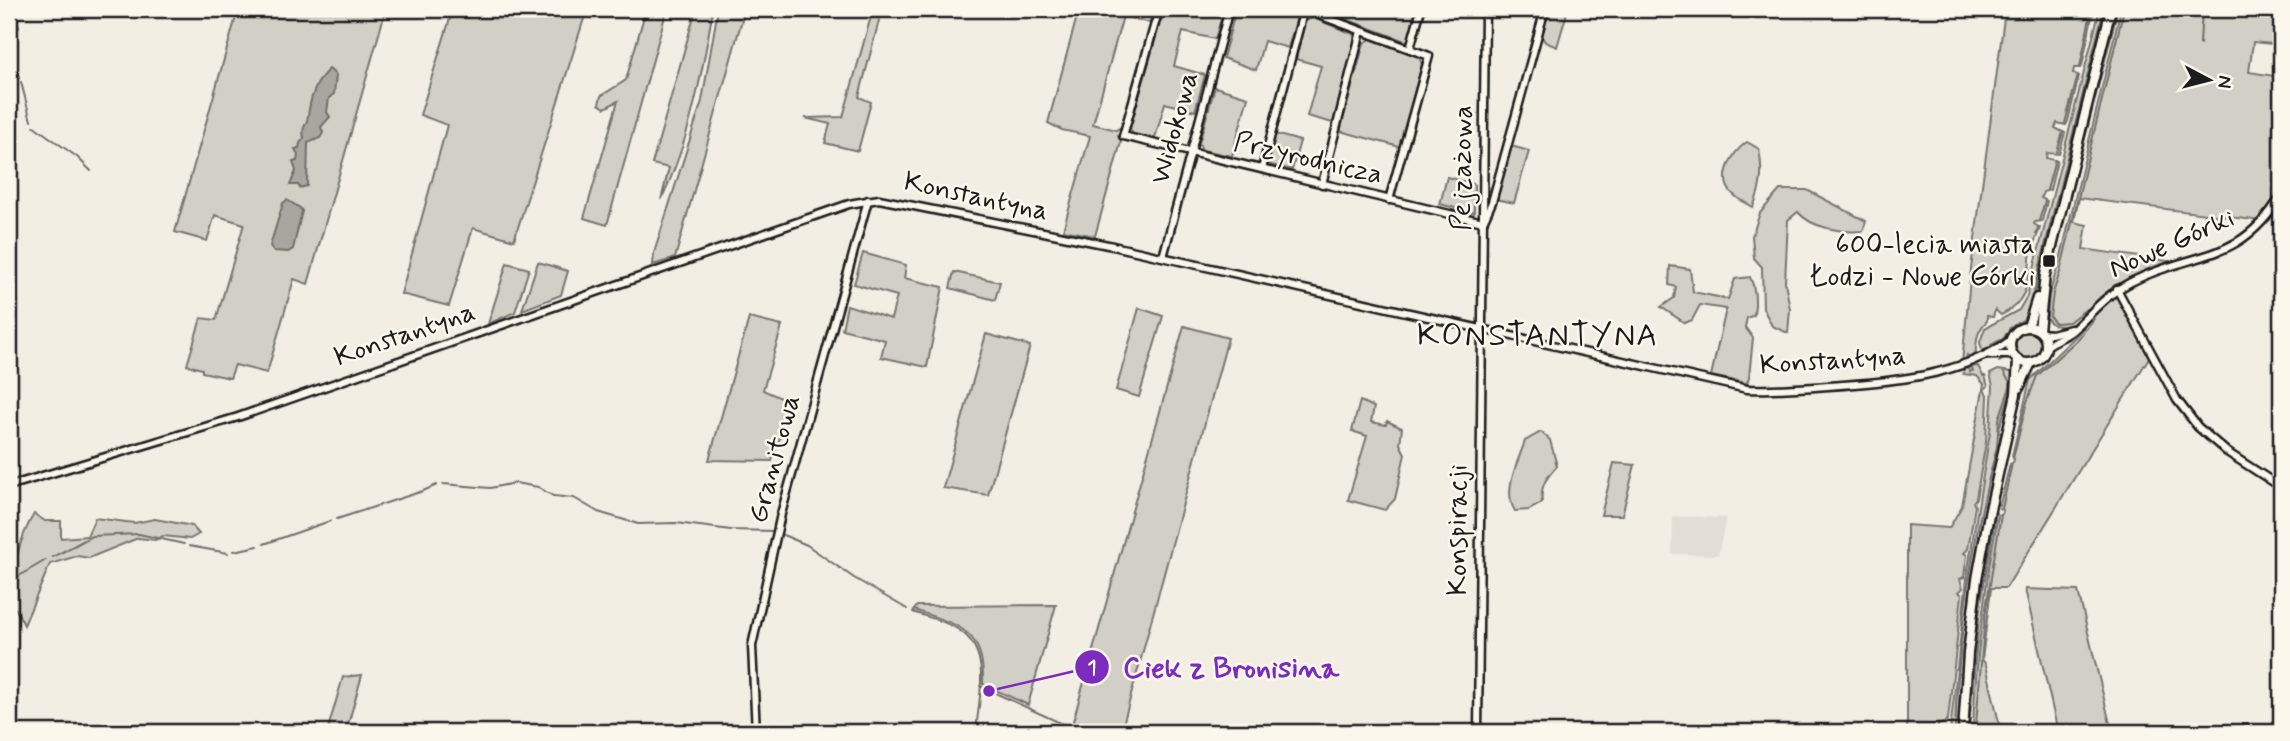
<svg xmlns="http://www.w3.org/2000/svg" width="2290" height="741" viewBox="0 0 2290 741" font-family="Mynerve,sans-serif">
  <style>
    .built { fill: #e2ded5 }
    .green { fill: #d2cfc6; stroke: #777671; stroke-width: 2 }
    .water { fill: #a9a6a0; stroke: #716f6b; stroke-width: 2 }
    .lines { fill: none; stroke-linecap: round; stroke-linejoin: round }
    .stream { stroke: #716f6b; stroke-width: 2 }
    .minor-casing { stroke: #1c1c1c; stroke-width: 11 }
    .major-casing { stroke: #1c1c1c; stroke-width: 13 }
    .minor { stroke: #fbf7ec; stroke-width: 6 }
    .major { stroke: #fbf7ec; stroke-width: 8 }
    .poi-dot { fill: #1c1c1c; stroke: #fbf7ec; stroke-width: 2.5 }
    .labels { text-anchor: middle; dominant-baseline: central; stroke-width: 5; stroke-linejoin: round; paint-order: stroke }
    .street-label { font-size: 28px; fill: #1c1c1c; stroke: #fbf7ec }
    .poi-label { font-size: 28px; fill: #1c1c1c; stroke: #fbf7ec; text-anchor: end }
    .quarter-label { font-size: 32px; letter-spacing: 2px; fill: #1c1c1c; stroke: #fbf7ec }
    .leader { fill: none; stroke: #7b2cbf; stroke-width: 2.5 }
    .callout-dot { fill: #7b2cbf; stroke: #fbf7ec; stroke-width: 2.5 }
    .mark-label { font-size: 21px; text-anchor: middle; font-weight: bold; fill: #fff }
    .callout-label { font-size: 30px; text-anchor: middle; font-weight: bold; fill: #7b2cbf; stroke: #fbf7ec; stroke-width: 5; stroke-linejoin: round; paint-order: stroke }
  </style>
  <rect width="100%" height="100%" fill="#f2eee4"/>
  <filter id="ink" filterUnits="userSpaceOnUse"><feTurbulence type="fractalNoise" baseFrequency=".0143" numOctaves="2"/><feDisplacementMap in="SourceGraphic" scale="14" xChannelSelector="R" yChannelSelector="G"/><feConvolveMatrix kernelMatrix="1 2 1 2 8 2 1 2 1" color-interpolation-filters="sRGB"/></filter>
  <g filter="url(#ink)">
    <polygon class="built" points="1673,516 1726,518 1718,555 1672,554"/>
    <g class="green">
      <polygon points="280,9 386,9 308,284 294,279 267,373 235,365 230,378 202,372 202,369 187,365 201,318 216,320 244,224 215,215 207,241 175,232 236,17 279,13"/>
      <polygon points="453,9 587,9 514,240 473,228 449,306 401,294 447,125 420,115"/>
      <polygon points="646,9 667,9 607,225 584,218 618,101 605,108 599,104 601,96 626,80"/>
      <path d="M696,9H713C702,74 690,140 661,200L669,168L652,164Z"/>
      <polygon points="718,9 745,9 675,258 653,265 654,253 702,101"/>
      <polygon points="873,9 882,9 859,97 871,102 858,151 825,143 830,124 805,118 843,117"/>
      <polygon points="1079,9 1154,9 1150,23 1123,16 1093,124 1116,130 1121,127 1121,142 1095,236 1063,230 1090,136 1062,130 1048,123"/>
      <polygon points="1164,9 1224,9 1215,39 1183,32 1174,66 1205,75 1195,111 1165,103 1155,138 1133,134 1130,129"/>
      <polygon points="1236,9 1288,9 1294,11 1297,17 1288,48 1264,41 1256,70 1223,58"/>
      <polygon points="1319,9 1417,9 1408,42"/>
      <polygon points="1549,9 1568,9 1557,47 1545,42 1541,35"/>
      <path d="M2003,9H2097L2092,17L2082,66L2081,68H2074L2073,73L2079,76L2068,121L2066,125L2057,123L2055,128L2065,133L2060,151L2059,154L2047,153L2046,158L2057,161L2050,190L2043,192L2041,198L2047,201L2042,221L2035,222L2034,224L2040,228C2037,238 2030,248 2030,260C2029,284 2025,304 2001,315L1995,310L1993,317L1987,316V321C1975,333 1977,342 1975,357L1973,359L1967,355L1966,361L1962,363L1971,269L2004,18Z"/>
      <polygon points="2100,9 2107,9 2035,294 2025,321 2012,330 2001,343 1982,351 1980,342 1985,328 2019,310 2027,296"/>
      <polygon points="2116,9 2118,9 2058,244 2059,237"/>
      <path d="M2121,9H2281V45L2253,42L2249,72L2281,77V188L2261,221L2079,198L2074,222L2087,225L2083,249L2175,262V264C2152,271 2128,277 2108,291C2094,301 2084,315 2071,326C2061,326 2052,328 2047,318L2049,295L2061,256Z"/>
      <polygon points="1313,18 1353,34 1355,39 1333,123 1307,116 1321,66 1296,59 1305,21"/>
      <polygon points="1371,39 1419,57 1422,65 1400,147 1340,131 1364,43"/>
      <polygon points="1215,87 1248,97 1232,156 1202,150 1199,143"/>
      <polygon points="1275,134 1300,141 1292,170 1271,165 1267,160"/>
      <path d="M1747,142L1759,149C1763,171 1762,186 1753,207C1747,203 1739,200 1734,195C1716,180 1732,152 1747,142Z"/>
      <polygon points="1511,146 1529,151 1514,203 1496,199"/>
      <polygon points="1447,177 1474,184 1474,213 1440,204"/>
      <path d="M1780,190H1807L1866,221L1863,231C1843,233 1811,228 1798,212L1788,220L1785,282L1790,309L1788,333L1772,326L1763,308L1762,267L1754,258L1752,236L1760,213Z"/>
      <polygon points="863,253 906,265 904,278 943,287 927,367 881,357 885,340 842,329 847,305 891,319 897,296 854,284"/>
      <polygon points="538,262 568,271 561,295 522,310"/>
      <polygon points="507,263 529,269 515,312 488,324"/>
      <path d="M1670,266L1690,269L1693,292L1728,299L1735,279L1750,277C1756,289 1756,302 1754,315L1747,318L1745,327L1753,338L1749,377L1747,383L1711,376L1726,309L1700,305L1692,320L1685,323L1661,307L1674,298L1676,287L1669,285Z"/>
      <polygon points="954,272 1000,282 995,300 950,288"/>
      <path d="M2117,295L2150,356L2006,588H1991L1982,659L1986,665L2001,732H1972L1973,730H1981L1980,727L1973,726C1976,655 1985,585 1998,515L2002,514L2003,510L1999,508L2010,464L2013,463L2014,459L2012,456L2030,380L2079,333L2103,305Z"/>
      <polygon points="1139,308 1163,316 1139,397 1116,390"/>
      <polygon points="749,318 782,326 763,390 792,403 772,461 709,460"/>
      <polygon points="1184,326 1228,338 1121,732 1088,732 1072,725"/>
      <circle cx="2029" cy="345" r="13"/>
      <polygon points="986,334 1030,346 988,495 943,488"/>
      <polygon points="1978,366 1983,376 1985,376 1988,386 1984,390 1988,396 1986,442 1976,498 1973,502 1975,506 1968,549 1964,553 1967,555 1964,577 1960,579 1963,588 1959,592 1962,595 1948,719 1944,723 1938,725 1938,732 1907,732 1907,525 1949,528 1962,506 1984,384 1977,376 1963,374 1964,369 1969,368 1970,372 1973,371 1971,367"/>
      <path d="M1998,370L2011,372L2013,376L2010,393L1998,432L2001,433L1999,446C1978,543 1965,634 1959,732H1950L1968,569L1990,432L1993,386L1990,374Z"/>
      <polygon points="1360,401 1374,407 1371,422 1386,425 1387,421 1402,428 1400,444 1405,454 1395,499 1385,510 1348,500 1367,436 1352,431"/>
      <path d="M1541,432L1550,440L1557,466C1546,478 1540,486 1542,503L1529,510L1515,511C1502,491 1518,462 1525,441Z"/>
      <polygon points="1614,463 1635,465 1622,515 1601,515"/>
      <path d="M1996,513L1980,608L1969,726C1966,706 1970,682 1972,661C1978,611 1984,563 1993,514Z"/>
      <path d="M34,514L45,521H61V538L87,536L95,518L134,523L155,519L192,526L199,534L190,539L163,536L155,540L138,538L89,558L77,556L50,564L24,625L16,609L9,605C9,579 20,536 34,514Z"/>
      <polygon points="2025,589 2078,591 2112,732 2058,732"/>
      <path d="M1056,605L1028,705L983,684C985,630 959,625 914,610L917,606Z"/>
      <polygon points="362,675 346,732 327,732 343,677"/>
    </g>
    <g class="water">
      <path d="M329,69L336,75L334,94L329,98L327,112L330,117L321,127L323,133L320,138L308,143L307,186L300,188L298,185H290L296,171L293,162L297,161L298,155L295,149L299,148L300,143L304,138C301,125 307,127 308,116C310,98 315,82 329,69Z"/>
      <polygon points="287,200 300,208 302,211 293,249 288,252 274,251 270,246 283,203"/>
    </g>
    <g class="lines">
      <g class="stream">
        <polyline points="16,9 19,28"/>
        <polyline points="2200,44 2202,9"/>
        <polyline points="11,55 16,35"/>
        <polyline points="12,59 19,78"/>
        <polyline points="2080,67 2090,17 2095,9"/>
        <polyline points="21,82 31,121"/>
        <polyline points="2065,123 2078,75"/>
        <polyline points="34,126 77,157 91,171"/>
        <polyline points="2057,152 2063,132"/>
        <polyline points="2047,190 2055,160"/>
        <polyline points="2039,221 2045,201"/>
        <polyline points="2036,234 2038,227"/>
        <polyline points="2086,309 2069,322 2055,323 2050,317 2053,293 2060,272 2124,9"/>
        <polyline points="1991,345 2003,339 2010,328 2024,319 2031,302 2104,9"/>
        <polyline points="1999,362 2006,358"/>
        <polyline points="2013,458 2027,402 2037,376 2078,339 2094,319"/>
        <polyline points="443,484 490,488 515,483 538,487 553,496 574,498 598,512 638,524 676,523 731,530 773,531"/>
        <polyline points="2002,509 2012,463"/>
        <polyline points="337,519 423,491 437,485"/>
        <polyline points="783,535 807,545 854,578 907,609"/>
        <polyline points="264,544 330,521"/>
        <polyline points="189,546 228,553"/>
        <polyline points="234,551 258,546"/>
        <polyline points="53,557 92,536 139,534 184,544"/>
        <polyline points="9,582 46,560"/>
        <path d="M913,612C929,618 950,622 963,633C992,656 978,701 976,732"/>
        <polyline points="980,686 1080,732"/>
        <polyline points="1976,724 1985,615 2001,515"/>
        <path d="M1955,732C1958,638 1972,538 1997,447L1999,419L2010,387V382L2004,373"/>
      </g>
      <defs>
        <g id="minor">
          <polyline points="1159,9 1123,136 1483,222 1492,202 1545,9"/>
          <polyline points="1303,9 1429,56 1389,200"/>
          <polyline points="1410,48 1421,9"/>
          <polyline points="1262,169 1304,9"/>
          <polyline points="1322,184 1361,31"/>
          <polyline points="1163,257 1229,9"/>
          <polyline points="2117,289 2177,400 2198,427 2227,452 2281,487"/>
          <polyline points="2042,333 2051,334 2071,329"/>
          <path d="M2046,347C2054,340 2065,337 2073,330C2094,311 2105,295 2131,282C2193,250 2238,266 2281,196"/>
          <polyline points="1990,355 2013,355"/>
          <path d="M9,486L238,417L849,204L879,199L1113,246L1747,389C1774,390 1801,388 1828,386C1890,382 1959,377 2011,340"/>
          <polyline points="756,732 752,646 781,514 868,200"/>
          <polyline points="1478,732 1485,9"/>
        </g>
        <g id="major">
          <circle cx="2028" cy="345" r="18"/>
          <polyline points="2028,327 2037,298"/>
          <polyline points="2039,330 2045,275 2111,9"/>
          <polyline points="2019,388 2031,363"/>
          <polyline points="1963,732 1968,653 1977,579 1989,514 2016,394 2018,360"/>
        </g>
      </defs>
      <use href="#minor" class="minor-casing"/>
      <use href="#major" class="major-casing"/>
      <use href="#minor" class="minor"/>
      <use href="#major" class="major"/>
    </g>
  </g>
  <rect class="poi-dot" x="2042" y="254" width="14" height="14" rx="3.5"/>
  <g class="labels">
    <g class="street-label">
      <text transform="translate(1175 128) rotate(-75)">Widokowa</text>
      <text transform="translate(1308 159) rotate(13)">Przyrodnicza</text>
      <text transform="translate(1463 168) rotate(-89)">Pejzażowa</text>
      <text transform="translate(976 197) rotate(12)">Konstantyna</text>
      <text transform="translate(2172 244) rotate(-24)">Nowe Górki</text>
      <text transform="translate(405 335) rotate(-19)">Konstantyna</text>
      <text transform="translate(1833 361) rotate(-4)">Konstantyna</text>
      <text transform="translate(775 459) rotate(-75)">Granitowa</text>
      <text transform="translate(1458 530) rotate(-90)">Konspiracji</text>
    </g>
    <g class="poi-label">
      <text x="2035" y="245">600-lecia miasta<tspan x="2035" dy="32">Łodzi - Nowe Górki</tspan></text>
    </g>
    <g class="quarter-label">
      <text x="1538" y="336">KONSTANTYNA</text>
    </g>
  </g>
  <path class="leader" d="M989 691L1092 667"/>
  <g class="callout-dot">
    <circle cx="989" cy="691" r="7"/>
    <circle cx="1092" cy="667" r="18"/>
  </g>
  <g class="mark-label">
    <text x="1092" y="674">1</text>
  </g>
  <g class="callout-label">
    <text x="1231" y="677">Ciek z Bronisina</text>
  </g>
  <rect width="2290" height="741" fill="none" stroke="#fbf7ec" stroke-width="35"/>
  <rect x="18" y="18" width="2255" height="706" fill="none" stroke="#1c1c1c" stroke-width="2.5" filter="url(#ink)"/>
  <g transform="translate(2209 80) rotate(97)" stroke="#fbf7ec" stroke-width="5" paint-order="stroke">
  <path d="M0-5L12 26L0 18L-12 26Z" fill="#1c1c1c"/>
  <text y="-10" font-size="19" font-weight="bold" text-anchor="middle" fill="#1c1c1c">N</text>
  </g>
</svg>
